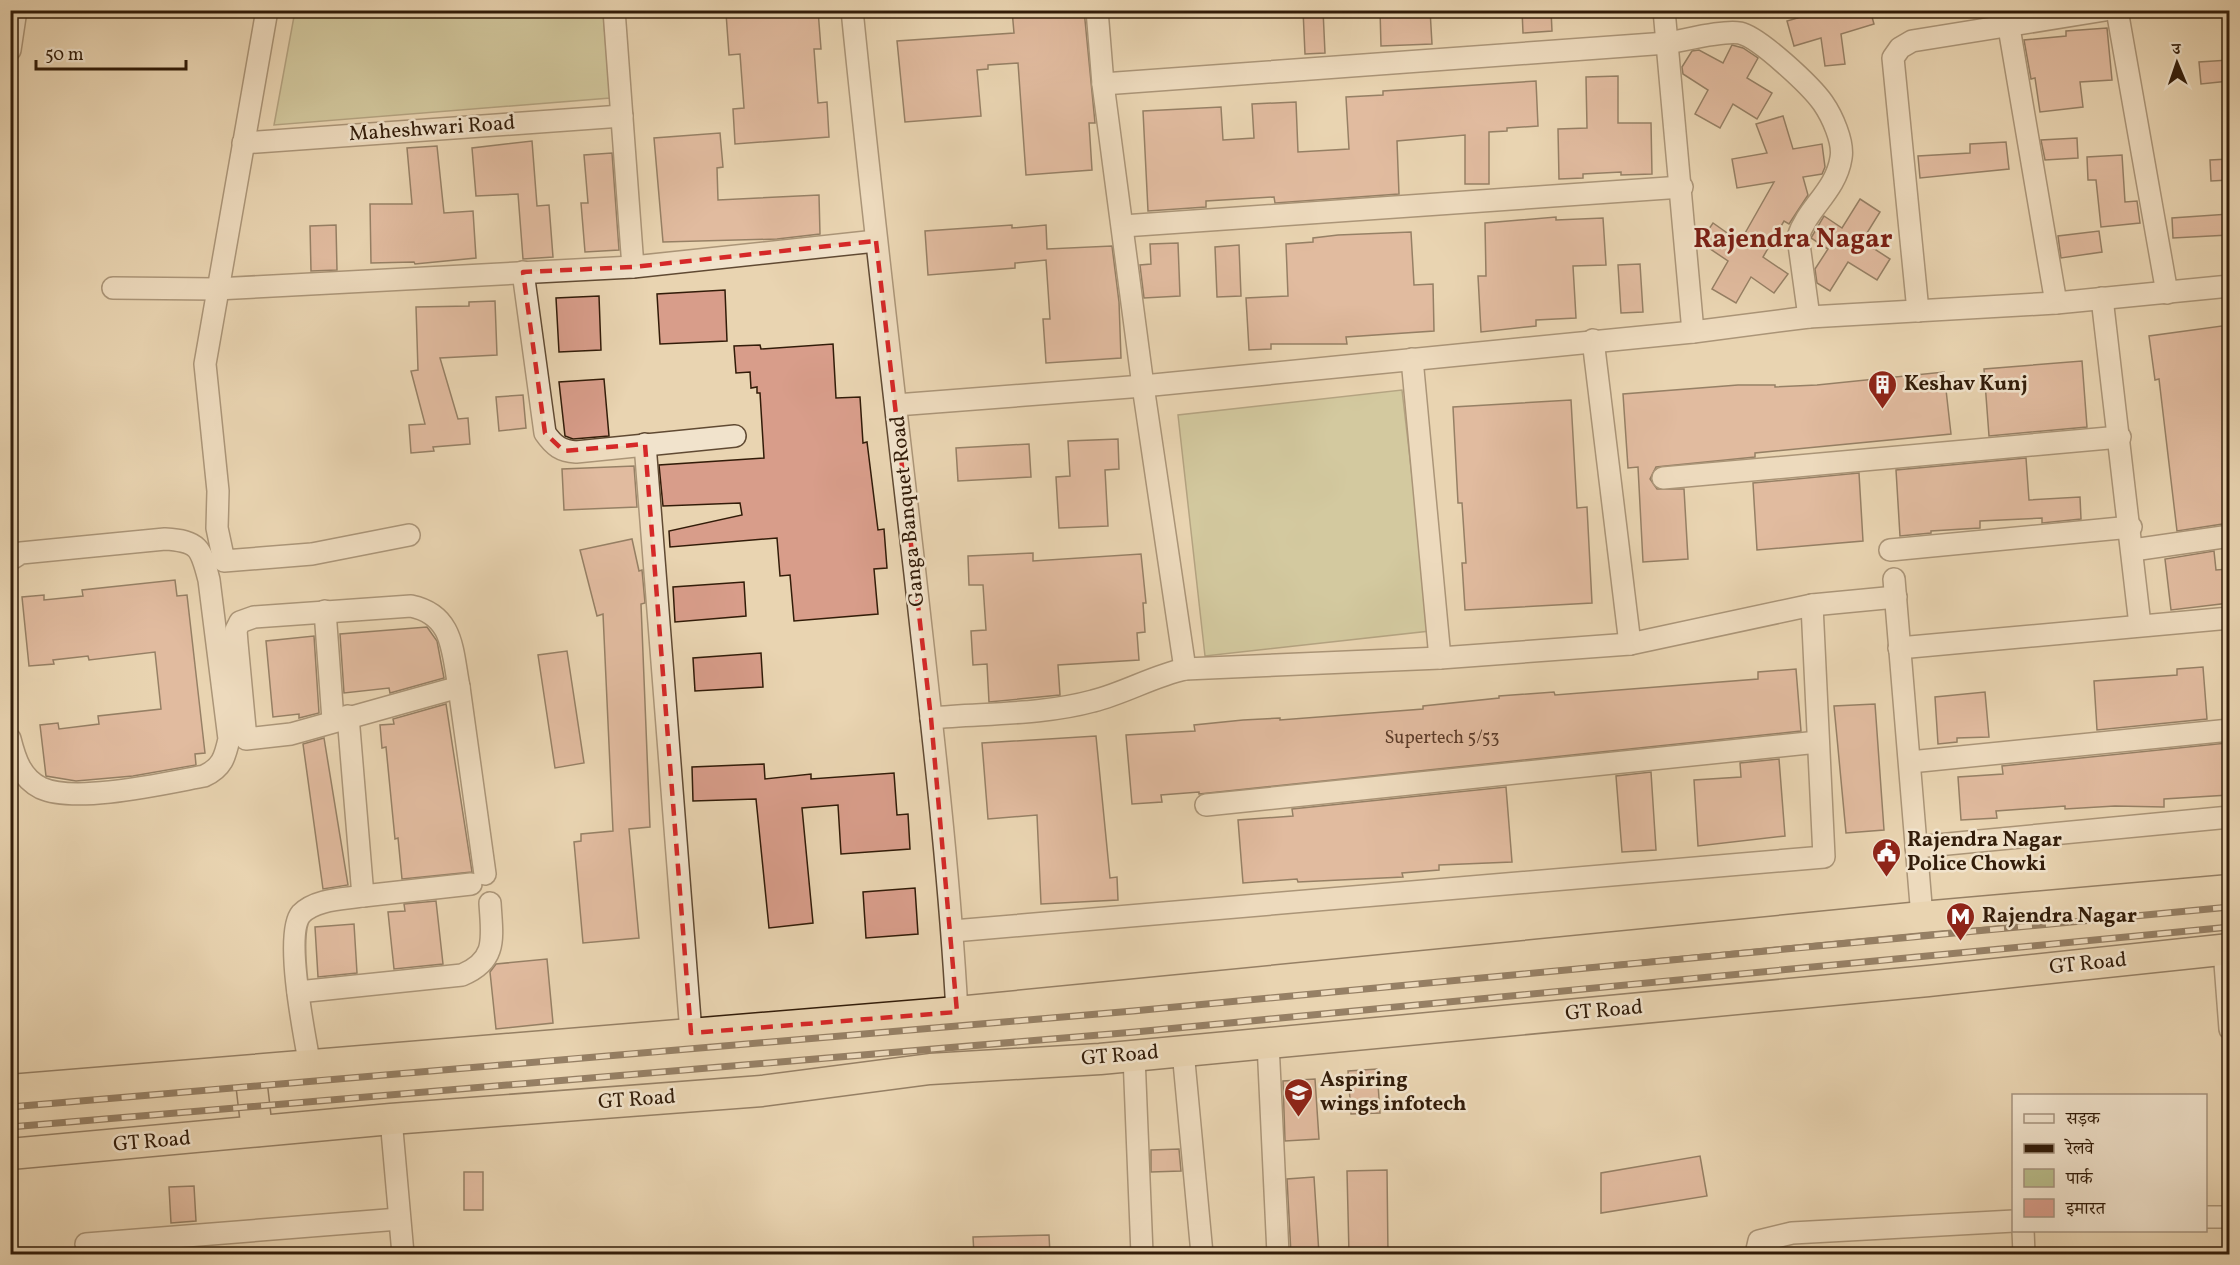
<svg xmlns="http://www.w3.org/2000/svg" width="2240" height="1265" viewBox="0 0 2240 1265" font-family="Vollkorn,'Noto Serif Devanagari',serif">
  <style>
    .green { fill: #b8bc8a; stroke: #756c4a; stroke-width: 1.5 }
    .building { fill: #d89d8a; stroke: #321c09; stroke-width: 1.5 }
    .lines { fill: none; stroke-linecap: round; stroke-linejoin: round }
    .minor-casing { stroke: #604a33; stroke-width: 24 }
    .highway-casing { stroke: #321c09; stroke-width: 33 }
    .minor { stroke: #f1e3cc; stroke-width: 21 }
    .highway { stroke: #e9d4b1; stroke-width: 30 }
    .rail-casing { stroke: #321c09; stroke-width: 7 }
    .rail { stroke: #f1e3cc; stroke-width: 4.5; stroke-dasharray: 14; stroke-linecap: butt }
    .marked { fill: none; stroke: #d62828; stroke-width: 4.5; stroke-dasharray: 12 8; stroke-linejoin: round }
    .labels { text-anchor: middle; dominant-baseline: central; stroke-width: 5; stroke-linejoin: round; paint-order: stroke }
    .number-label { font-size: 18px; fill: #5c3c29 }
    .street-label { font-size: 21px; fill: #321c09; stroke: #f1e3cc }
    .poi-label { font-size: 21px; font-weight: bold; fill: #321c09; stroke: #f1e3cc; text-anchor: start }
    .district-label { font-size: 27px; font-weight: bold; fill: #7a1f14; stroke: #f1e3cc }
  </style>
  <rect width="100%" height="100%" fill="#e9d4b1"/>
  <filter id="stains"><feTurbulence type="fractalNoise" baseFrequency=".00333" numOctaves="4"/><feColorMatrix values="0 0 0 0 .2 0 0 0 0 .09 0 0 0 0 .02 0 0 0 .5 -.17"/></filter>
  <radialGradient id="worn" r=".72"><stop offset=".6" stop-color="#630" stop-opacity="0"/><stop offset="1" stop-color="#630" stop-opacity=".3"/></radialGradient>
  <g class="green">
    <polygon points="295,11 603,11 610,98 274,125"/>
    <polygon points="1402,390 1430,631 1205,656 1178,415"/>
  </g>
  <g class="building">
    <polygon points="765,10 818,10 821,49 814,49 818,103 827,102 829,137 735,144 733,109 744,108 740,54 729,55 726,13"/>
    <polygon points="1012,10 1084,10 1095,123 1089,123 1092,170 1026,175 1018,63 988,65 988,69 977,70 981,116 905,122 897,41 1014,33"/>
    <polygon points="1303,10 1323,10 1325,53 1305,54"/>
    <polygon points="1380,10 1430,10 1432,44 1381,46"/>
    <polygon points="1522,10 1551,10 1552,31 1523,33"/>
    <polygon points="1825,10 1870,10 1874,24 1841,34 1845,64 1825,66 1821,38 1794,46 1787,21"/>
    <polygon points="2107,28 2112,80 2080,82 2083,107 2040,112 2035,78 2031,79 2024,40 2066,36 2066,31"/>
    <polygon points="1732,45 1743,48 1758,58 1747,78 1772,93 1757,119 1733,104 1720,128 1695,114 1708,90 1683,74 1682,67 1692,51 1699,50 1723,63"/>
    <polygon points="2229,60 2229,81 2201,84 2199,62"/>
    <polygon points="1618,76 1618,123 1651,123 1652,174 1621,175 1621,172 1583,174 1583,178 1559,179 1558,129 1587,128 1586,77"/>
    <polygon points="1536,81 1538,126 1507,128 1507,131 1489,132 1489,184 1465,184 1465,135 1397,141 1399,194 1275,203 1274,197 1206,201 1206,207 1148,211 1143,111 1221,107 1223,140 1254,138 1252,104 1296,102 1298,152 1349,149 1346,97 1383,95 1383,91"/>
    <polygon points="1783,116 1793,149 1822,144 1825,167 1822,174 1803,177 1808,195 1789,224 1784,221 1763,257 1788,274 1774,293 1751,277 1736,303 1712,289 1728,261 1700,242 1713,223 1740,242 1774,182 1737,188 1732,159 1767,153 1756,124"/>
    <polygon points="720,133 723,167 717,168 718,200 819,195 820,234 777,239 663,242 654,138"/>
    <polygon points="2077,138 2078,158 2045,160 2041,140"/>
    <polygon points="532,141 537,206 549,205 553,257 523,259 518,194 476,196 472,148"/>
    <polygon points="2006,142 2009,169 1920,178 1918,156 1970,153 1970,144"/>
    <polygon points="437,146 444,213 473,211 476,258 415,264 414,262 371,263 370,204 412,204 407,148"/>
    <polygon points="612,153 619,250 585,252 581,203 588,203 584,155"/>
    <polygon points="2122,155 2125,202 2137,201 2140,223 2101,227 2096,180 2088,180 2087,157"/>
    <polygon points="2229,159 2229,180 2211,181 2210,160"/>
    <polygon points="1860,199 1880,212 1862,241 1890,259 1877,280 1848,262 1830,291 1817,283 1815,269 1828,249 1811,238 1824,216 1842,228"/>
    <polygon points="2229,214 2229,235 2173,238 2172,218"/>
    <polygon points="1556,217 1556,220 1603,218 1606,265 1573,266 1576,318 1536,320 1536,326 1481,332 1478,276 1486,276 1485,223"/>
    <polygon points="336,225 337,270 311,271 310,226"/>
    <polygon points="1012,225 1012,228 1046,225 1047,249 1112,246 1119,302 1121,358 1046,363 1043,319 1050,319 1046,260 1015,263 1015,268 928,275 925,231"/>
    <polygon points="2099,231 2102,252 2061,258 2058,236"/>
    <polygon points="1411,232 1414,285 1433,284 1434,331 1346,337 1347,344 1271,344 1271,349 1249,350 1246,298 1288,296 1286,244 1313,242 1313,238 1338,235"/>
    <polygon points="1178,243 1180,296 1144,298 1140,265 1151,264 1150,244"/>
    <polygon points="1239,245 1241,296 1217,297 1215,247"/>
    <polygon points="1640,264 1643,312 1621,313 1618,265"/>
    <polygon points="725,290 727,341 660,344 657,294"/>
    <polygon points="599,296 601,350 559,352 556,298"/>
    <polygon points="495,301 497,355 440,358 458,419 468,418 470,444 433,447 434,451 411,453 409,425 425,424 411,371 418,370 416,307 469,306 469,302"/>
    <polygon points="2229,325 2229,523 2177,531 2159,379 2155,380 2149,336"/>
    <polygon points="833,344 836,398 860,397 863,443 867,442 878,530 884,529 887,568 874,569 878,614 794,621 790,575 780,576 777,538 670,547 669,531 742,515 740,503 663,506 659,465 764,458 760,393 757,393 757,387 751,388 750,372 736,373 734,346 760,345 761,349"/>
    <polygon points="2082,361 2087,427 1989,436 1984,369"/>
    <polygon points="1944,372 1951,434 1755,453 1755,457 1656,467 1650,479 1657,489 1684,489 1688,559 1643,562 1638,467 1628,468 1623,394 1738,385 1775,385 1775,387 1817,385"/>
    <polygon points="604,379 609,436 573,439 565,436 559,382"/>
    <polygon points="523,395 526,428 499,431 496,397"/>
    <polygon points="1571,400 1577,508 1587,507 1592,603 1465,610 1462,563 1466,563 1462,503 1458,503 1453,407"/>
    <polygon points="1118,439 1119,469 1105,470 1108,526 1059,528 1056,477 1070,476 1068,441"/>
    <polygon points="1029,444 1031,477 958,481 956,448"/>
    <polygon points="2026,458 2029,500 2080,497 2081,519 2042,523 2042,518 1980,521 1980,528 1931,531 1931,533 1900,536 1896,470"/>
    <polygon points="634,466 637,507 564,510 562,469"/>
    <polygon points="1859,473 1863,541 1757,550 1753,483"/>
    <polygon points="632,539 639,571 642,570 645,603 641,604 650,827 629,829 639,938 583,943 574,842 581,841 581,834 613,831 603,614 597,616 580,550"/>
    <polygon points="2214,551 2216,570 2229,569 2229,603 2171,610 2165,559"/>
    <polygon points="1033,553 1033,561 1141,554 1146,603 1143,603 1145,632 1137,633 1139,660 1058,665 1060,695 989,702 987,664 973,665 971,631 986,630 983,585 969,585 968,556"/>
    <polygon points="175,580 177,596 187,595 205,753 195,754 196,765 133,776 76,781 46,776 40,725 58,723 59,729 99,724 98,716 161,709 155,652 89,660 88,656 53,660 54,664 29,666 22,597 44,595 44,600 83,596 82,590"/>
    <polygon points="744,582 746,616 675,622 673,587"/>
    <polygon points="427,627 437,641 444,678 390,693 389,688 344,693 340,634"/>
    <polygon points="314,636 319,713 299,718 299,714 273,717 266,641"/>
    <polygon points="567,651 584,763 555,768 538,655"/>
    <polygon points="761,653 763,687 695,691 693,658"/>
    <polygon points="2203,667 2207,719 2097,730 2094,681 2177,675 2177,669"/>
    <polygon points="1796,669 1801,731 1199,794 1199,792 1161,795 1162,802 1132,804 1126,735 1195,731 1194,725 1243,720 1280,718 1280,720 1423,709 1423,706 1499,698 1499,696 1554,692 1555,695 1758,679 1758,672"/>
    <polygon points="1985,692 1989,737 1957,738 1957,742 1938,744 1935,697"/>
    <polygon points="446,704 472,872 402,879 398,838 395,839 386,747 382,748 380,725 394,724 393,719"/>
    <polygon points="1875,704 1884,830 1846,833 1834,706"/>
    <polygon points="1096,736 1110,878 1117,877 1118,900 1041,904 1037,815 988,819 982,743"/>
    <polygon points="324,738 348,885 323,889 303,744"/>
    <polygon points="2227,743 2229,747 2229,795 2164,799 2164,807 2115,806 2065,809 2065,806 1996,811 1997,818 1961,820 1958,777 2003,774 2002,766"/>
    <polygon points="1779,759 1785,836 1698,846 1694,780 1741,777 1740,763"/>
    <polygon points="764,764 765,779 811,774 811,779 894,773 897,815 908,814 910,849 841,854 838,805 802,808 813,923 769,928 756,799 693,801 692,767"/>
    <polygon points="1651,772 1656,850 1622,852 1616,776"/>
    <polygon points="1506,787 1512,862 1439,865 1439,870 1402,873 1403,877 1298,882 1297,879 1243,883 1238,820 1293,816 1292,809"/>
    <polygon points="915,888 918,934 866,938 863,892"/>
    <polygon points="436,901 443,964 394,969 388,912 405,911 404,904"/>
    <polygon points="354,924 357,973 318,977 315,927"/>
    <polygon points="547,959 553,1023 496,1029 490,972 496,964"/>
    <polygon points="1377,1069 1380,1113 1351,1114 1348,1071"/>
    <polygon points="1315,1079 1319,1139 1285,1141 1283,1081"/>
    <polygon points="1179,1149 1181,1171 1151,1172 1151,1150"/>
    <polygon points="1700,1156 1707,1196 1601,1213 1601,1173"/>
    <polygon points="1387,1170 1388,1254 1349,1254 1347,1171"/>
    <rect x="464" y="1172" width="19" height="38"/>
    <polygon points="1314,1177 1319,1254 1291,1254 1287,1179"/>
    <polygon points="194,1186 196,1221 171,1223 169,1187"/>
    <polygon points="1049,1235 1050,1254 974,1254 973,1237"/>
  </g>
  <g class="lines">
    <defs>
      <g id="minor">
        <polyline points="267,10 205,364 218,491 217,528 224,561 312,554 409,535"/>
        <polyline points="614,10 633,267"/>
        <path d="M852,10C871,198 893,386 915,574C931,719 949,865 957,1012"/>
        <polyline points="1097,10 1103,84 1143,386 1185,669"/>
        <polyline points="1664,10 1693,332"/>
        <polyline points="2006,10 2056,303"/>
        <polyline points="2117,10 2167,293"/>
        <polyline points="10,50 16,10"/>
        <path d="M1103,84L1667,43C1686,40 1723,30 1740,33C1759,37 1811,86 1823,103C1832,116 1844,142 1841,158C1836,191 1807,208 1798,237L1809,317"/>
        <polyline points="243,143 622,116"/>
        <polyline points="1123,226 1682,187"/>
        <path d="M523,272L545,433C554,446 561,451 576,452L735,436"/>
        <polyline points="113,288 216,289 633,267 876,241"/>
        <polyline points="2102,298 2140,625"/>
        <polyline points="1918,311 1893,58 1900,48 1912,41 2105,10"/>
        <polyline points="1593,340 1630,644"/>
        <polyline points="1412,359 1440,658"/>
        <polyline points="896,405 1143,386 1693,332 1809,317 2056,303 2230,286"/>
        <polyline points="645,444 691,1033"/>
        <polyline points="1663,478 2120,437"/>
        <polyline points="1890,550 2131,527"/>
        <polyline points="2133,550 2230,536"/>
        <path d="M10,560L21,553L165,539C200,541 201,549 209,580L229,739C225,757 222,768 204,776C166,783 76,804 41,788C21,778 15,759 10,739"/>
        <polyline points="1894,579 1922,917"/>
        <path d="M411,606C454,615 452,651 459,687L291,734L246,739L237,643L236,630L240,622L254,617Z"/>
        <polyline points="325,611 333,720"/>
        <polyline points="1899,648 2230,618"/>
        <polyline points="459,687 485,874"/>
        <path d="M931,718C984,713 1042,715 1093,701C1125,693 1153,676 1185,669L1440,658L1630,644L1812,605L1896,597"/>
        <polyline points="1910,762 2230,730"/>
        <polyline points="1206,805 1818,742"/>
        <polyline points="1916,847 2230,817"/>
        <polyline points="363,896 471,884"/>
        <polyline points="953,931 1824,857 1812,605"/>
        <polyline points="2224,950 2230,1029"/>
        <path d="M298,992L462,975C498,960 492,937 490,903"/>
        <polyline points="1268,1043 1278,1254"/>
        <polyline points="1183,1051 1202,1254"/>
        <polyline points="1134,1056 1142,1254"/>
        <path d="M310,1066C305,1039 284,934 301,914C315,899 344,899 363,896L348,716"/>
        <polyline points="391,1119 403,1254"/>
        <polyline points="2206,1217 2230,1217"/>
        <polyline points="2023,1230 2024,1254"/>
        <polyline points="86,1244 399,1219"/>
        <polyline points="1756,1254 1759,1241 1792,1233 2014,1221"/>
      </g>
      <g id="highway">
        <polyline points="250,1071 257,1131"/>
        <polyline points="10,1090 957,1012 1922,917 2230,890"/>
        <polyline points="10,1154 391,1119 762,1091 930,1069 1100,1059 1928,981 2230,949"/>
      </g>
    </defs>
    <use href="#minor" class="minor-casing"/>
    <use href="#highway" class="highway-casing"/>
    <use href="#minor" class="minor"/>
    <use href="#highway" class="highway"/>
    <defs>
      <g id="rail">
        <polyline points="10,1107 1133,1011 2230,907"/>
        <polyline points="10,1127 1135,1032 2230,927"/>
      </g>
    </defs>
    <use href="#rail" class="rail-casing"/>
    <use href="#rail" class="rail"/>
  </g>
  <path d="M0 0H2240V1265H0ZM876,241L931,718L957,1012L691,1033L645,444L564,451L545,433L523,272L633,267Z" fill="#e9d4b1" fill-opacity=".55" fill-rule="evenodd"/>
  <path class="marked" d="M876,241L931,718L957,1012L691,1033L645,444L564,451L545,433L523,272L633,267Z"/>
  <defs>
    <symbol id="building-pin" viewBox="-11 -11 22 30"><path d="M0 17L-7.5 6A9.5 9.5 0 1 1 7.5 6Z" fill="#8f2418" stroke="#f1e3cc"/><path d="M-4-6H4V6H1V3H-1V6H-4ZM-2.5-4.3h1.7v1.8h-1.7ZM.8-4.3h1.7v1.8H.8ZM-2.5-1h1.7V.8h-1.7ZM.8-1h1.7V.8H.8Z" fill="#fff"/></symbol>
    <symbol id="civic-pin" viewBox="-11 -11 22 30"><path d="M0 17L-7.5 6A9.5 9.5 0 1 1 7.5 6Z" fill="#8f2418" stroke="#f1e3cc"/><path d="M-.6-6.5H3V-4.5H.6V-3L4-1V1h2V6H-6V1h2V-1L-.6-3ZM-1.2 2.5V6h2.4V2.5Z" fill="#fff"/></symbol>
    <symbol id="metro-pin" viewBox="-11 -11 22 30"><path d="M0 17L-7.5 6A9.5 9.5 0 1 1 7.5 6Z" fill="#8f2418" stroke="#f1e3cc"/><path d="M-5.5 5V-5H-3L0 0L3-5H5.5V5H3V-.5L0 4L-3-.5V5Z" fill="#fff"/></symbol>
    <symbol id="university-pin" viewBox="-11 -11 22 30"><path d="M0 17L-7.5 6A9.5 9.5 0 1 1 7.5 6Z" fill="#8f2418" stroke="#f1e3cc"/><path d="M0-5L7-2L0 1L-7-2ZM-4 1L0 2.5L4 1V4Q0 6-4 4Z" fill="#fff"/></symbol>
  </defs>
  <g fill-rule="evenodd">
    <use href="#building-pin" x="1866" y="368" width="33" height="45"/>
    <use href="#civic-pin" x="1870" y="836" width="33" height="45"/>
    <use href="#metro-pin" x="1944" y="900" width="33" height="45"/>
    <use href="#university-pin" x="1282" y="1076" width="33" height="45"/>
  </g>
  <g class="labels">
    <g class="number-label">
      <text x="1442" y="738">Supertech 5/53</text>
    </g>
    <g class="street-label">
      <text transform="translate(432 129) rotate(-4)">Maheshwari Road</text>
      <text transform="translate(908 511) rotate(-96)">Ganga Banquet Road</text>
      <text transform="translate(2088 964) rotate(-6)">GT Road</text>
      <text transform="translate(1604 1011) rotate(-5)">GT Road</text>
      <text transform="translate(1120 1056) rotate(-5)">GT Road</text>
      <text transform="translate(637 1100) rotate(-4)">GT Road</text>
      <text transform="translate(152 1142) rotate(-5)">GT Road</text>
    </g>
    <g class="poi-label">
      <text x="1904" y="384">Keshav Kunj</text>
      <text x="1907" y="840">Rajendra Nagar<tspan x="1907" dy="24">Police Chowki</tspan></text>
      <text x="1982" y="916">Rajendra Nagar</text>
      <text x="1320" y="1080">Aspiring<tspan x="1320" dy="24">wings infotech</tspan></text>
    </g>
    <g class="district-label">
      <text x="1793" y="240">Rajendra Nagar</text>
    </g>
  </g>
  <rect width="2240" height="1265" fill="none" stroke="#e9d4b1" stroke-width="36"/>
  <rect x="12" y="12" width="2216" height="1241" fill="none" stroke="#321c09" stroke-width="3"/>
  <rect x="18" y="18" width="2204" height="1229" fill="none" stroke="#321c09" stroke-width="1.5"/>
  <rect x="2012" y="1094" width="195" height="138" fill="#f1e3cc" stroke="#a5937e" stroke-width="1.5"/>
  <rect x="2024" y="1114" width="30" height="9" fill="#f1e3cc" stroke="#a5937e" stroke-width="1.5"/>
  <text x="2066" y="1124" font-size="18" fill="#321c09">सड़क</text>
  <rect x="2024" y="1144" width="30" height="9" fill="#321c09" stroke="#a5937e" stroke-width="1.5"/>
  <text x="2066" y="1154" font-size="18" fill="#321c09">रेलवे</text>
  <rect x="2024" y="1169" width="30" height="18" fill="#b8bc8a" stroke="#a5937e" stroke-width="1.5"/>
  <text x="2066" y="1184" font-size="18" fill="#321c09">पार्क</text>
  <rect x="2024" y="1199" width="30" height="18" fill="#d89d8a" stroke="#a5937e" stroke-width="1.5"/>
  <text x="2066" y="1214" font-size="18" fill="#321c09">इमारत</text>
  <g transform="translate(2177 63) rotate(358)" stroke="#f1e3cc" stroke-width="4.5" paint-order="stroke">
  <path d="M0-4.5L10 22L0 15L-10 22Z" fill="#321c09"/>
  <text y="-9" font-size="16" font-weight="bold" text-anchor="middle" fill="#321c09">उ</text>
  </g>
  <path d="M36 60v9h150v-9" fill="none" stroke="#321c09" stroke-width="3"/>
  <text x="45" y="60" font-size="18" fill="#321c09" stroke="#f1e3cc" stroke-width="4.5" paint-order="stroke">50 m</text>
  <rect width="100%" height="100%" filter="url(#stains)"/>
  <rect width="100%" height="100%" fill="url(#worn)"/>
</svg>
